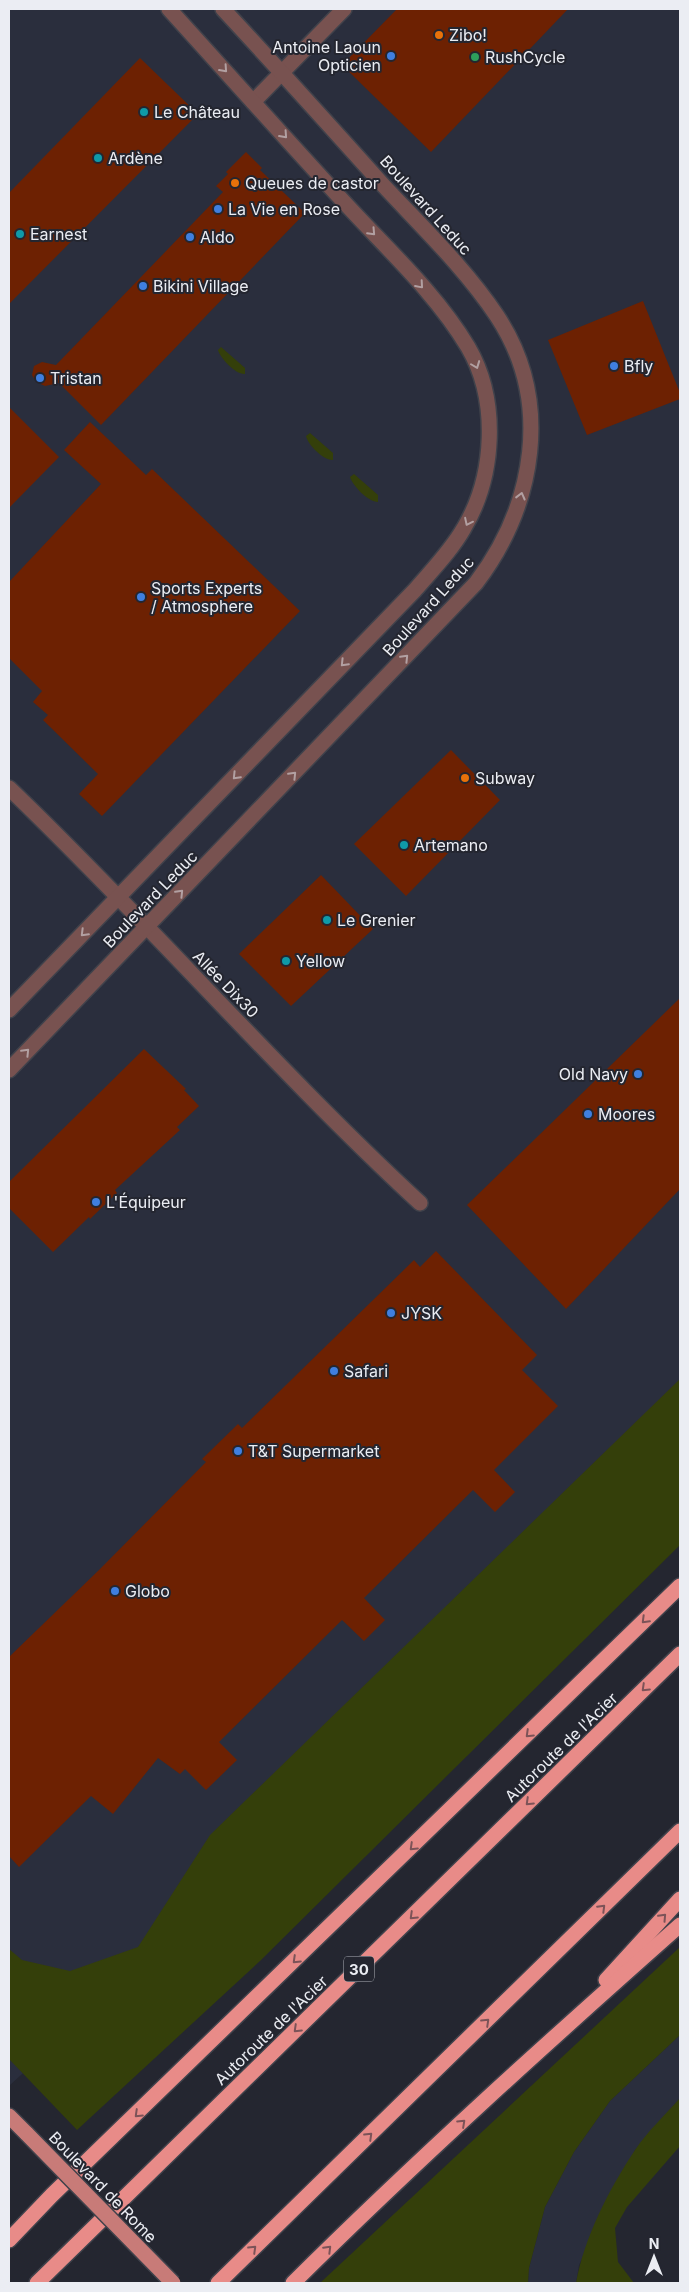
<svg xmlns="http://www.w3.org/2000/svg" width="689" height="2292" viewBox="0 0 689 2292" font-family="Inter,sans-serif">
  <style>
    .built { fill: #2a2e3d }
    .green { fill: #343f0a }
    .building { fill: #6d2102 }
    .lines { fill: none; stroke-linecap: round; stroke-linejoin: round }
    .minor-casing { stroke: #40424b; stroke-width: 18 }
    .major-casing { stroke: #40424b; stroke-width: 18 }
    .highway-casing { stroke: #40424b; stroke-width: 18 }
    .minor { stroke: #785250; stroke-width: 15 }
    .major { stroke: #c87b78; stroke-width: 15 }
    .highway { stroke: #e88b88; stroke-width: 15 }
    .major-bridge-casing { stroke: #40424b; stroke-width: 18; stroke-linecap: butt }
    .major-bridge { stroke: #c87b78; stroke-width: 15 }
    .oneway { stroke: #b2a0a2 }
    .oneway2 { stroke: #7c5358 }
    .food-dot { fill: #e8710a; stroke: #242630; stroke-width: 2 }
    .shop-dot { fill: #3f7fe0; stroke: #242630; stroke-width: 2 }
    .leisure-dot { fill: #2e9e5b; stroke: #242630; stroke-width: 2 }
    .culture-dot { fill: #0f9aa8; stroke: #242630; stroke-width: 2 }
    .labels { text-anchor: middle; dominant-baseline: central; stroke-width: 4; stroke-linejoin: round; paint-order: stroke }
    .shield { fill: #242630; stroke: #afb1b8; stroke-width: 1 }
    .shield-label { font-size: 15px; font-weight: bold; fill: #ebedf3 }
    .poi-label { font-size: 16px; fill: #ebedf3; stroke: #242630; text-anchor: start }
    .street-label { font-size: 16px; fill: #ebedf3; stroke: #242630 }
  </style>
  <rect width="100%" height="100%" fill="#242630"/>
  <g class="built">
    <polygon points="9,9 680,9 680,1470 9,2086"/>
    <polygon points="680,2035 680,2098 635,2150 579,2265 576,2283 528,2283 529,2268 545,2207 574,2152 610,2101"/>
  </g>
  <g class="green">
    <path d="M221,347L245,368V374C236,375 220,358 218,350Z"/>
    <path d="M310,433L333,453V460C324,461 308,445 306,436Z"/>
    <path d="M354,474L378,495V502C368,502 353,486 350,477Z"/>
    <polygon points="680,1379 680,1545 260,1961 77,2130 9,2059 9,1949 22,1960 70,1971 138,1947 210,1835"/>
    <polygon points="680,1947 680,2035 610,2101 574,2152 545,2207 529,2268 528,2283 320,2283"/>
    <path d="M680,2098V2146L627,2207L615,2228L618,2262L634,2283H576C584,2238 609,2189 635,2150C647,2132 665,2115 680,2098Z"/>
  </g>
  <g class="building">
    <polygon points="397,9 568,9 431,152 342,65"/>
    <polygon points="140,58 198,114 9,304 9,193"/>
    <polygon points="246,152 262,168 260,170 305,213 101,425 59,383 45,386 36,382 32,375 34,366 42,362 56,365 223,192 216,186 228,174 226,172"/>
    <polygon points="643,301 680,393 680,399 587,435 548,340"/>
    <polygon points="9,407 59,457 9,508"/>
    <polygon points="90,422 146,475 152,469 300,611 102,816 79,794 98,774 43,720 48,715 33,702 42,691 9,658 9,582 101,484 64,450"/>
    <polygon points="451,750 500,800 406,896 354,844"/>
    <polygon points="321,875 373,929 291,1006 239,954"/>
    <polygon points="680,998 680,1189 566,1309 467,1205"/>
    <polygon points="144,1049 186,1089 184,1090 199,1106 177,1127 180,1130 115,1190 117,1193 90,1219 89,1217 53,1252 9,1208 9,1182"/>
    <polygon points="436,1251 537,1355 522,1370 558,1406 494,1470 515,1492 495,1512 473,1490 364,1598 385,1620 364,1641 342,1620 219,1742 237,1760 206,1790 185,1769 180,1774 158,1758 113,1814 91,1796 19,1867 9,1856 9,1657 99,1570 206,1462 202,1459 238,1424 242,1428 414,1260 420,1267"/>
  </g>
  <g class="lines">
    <defs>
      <g id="minor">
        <polyline points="253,102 344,9"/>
        <path d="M9,788C150,923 277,1071 420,1203"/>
        <path d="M9,1010L415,590C432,570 451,551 464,528C495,476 499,400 468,347C436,293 386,248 343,201C285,138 227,73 169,9"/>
        <path d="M9,1070L476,583C535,505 553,401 497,316C465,268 422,227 383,185C330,126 277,67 223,9"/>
      </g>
      <polyline id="major" points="9,2116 27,2134"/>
      <g id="highway">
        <polyline points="606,1980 680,1899"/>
        <polyline points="9,2240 52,2195 680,1586"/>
        <polyline points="37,2283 680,1654"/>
        <polyline points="218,2283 680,1831"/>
        <path d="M293,2283C418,2159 549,2041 680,1925"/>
      </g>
    </defs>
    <use href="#minor" class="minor-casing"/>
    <use href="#major" class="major-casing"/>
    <use href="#highway" class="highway-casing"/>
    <use href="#minor" class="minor"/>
    <use href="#major" class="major"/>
    <use href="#highway" class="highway"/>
    <defs>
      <polyline id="major-bridge" points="27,2134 173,2283"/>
    </defs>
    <use href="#major-bridge" class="major-bridge-casing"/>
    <use href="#major-bridge" class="major-bridge"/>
  </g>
  <defs><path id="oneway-chevron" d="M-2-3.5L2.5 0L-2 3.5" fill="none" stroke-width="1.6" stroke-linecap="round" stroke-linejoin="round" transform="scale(1.25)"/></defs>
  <g class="oneway">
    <use href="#oneway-chevron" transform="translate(224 69) rotate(48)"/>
    <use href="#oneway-chevron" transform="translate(284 135) rotate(48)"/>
    <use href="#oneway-chevron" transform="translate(372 232) rotate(47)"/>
    <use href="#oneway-chevron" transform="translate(420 285) rotate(49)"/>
    <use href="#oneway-chevron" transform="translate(476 365) rotate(69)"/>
    <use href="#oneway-chevron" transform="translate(521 496) rotate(-76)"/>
    <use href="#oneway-chevron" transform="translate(468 522) rotate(116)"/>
    <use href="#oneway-chevron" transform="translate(405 658) rotate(-46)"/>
    <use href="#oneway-chevron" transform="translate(344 663) rotate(134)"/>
    <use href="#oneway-chevron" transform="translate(293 775) rotate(-46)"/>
    <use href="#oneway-chevron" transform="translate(236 776) rotate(134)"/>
    <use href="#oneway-chevron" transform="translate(180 893) rotate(-46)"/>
    <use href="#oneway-chevron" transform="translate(84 933) rotate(135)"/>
    <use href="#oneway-chevron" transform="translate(26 1052) rotate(-46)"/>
  </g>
  <g class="oneway2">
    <use href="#oneway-chevron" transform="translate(645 1620) rotate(135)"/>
    <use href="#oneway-chevron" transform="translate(645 1688) rotate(136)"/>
    <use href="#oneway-chevron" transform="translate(529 1734) rotate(136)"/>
    <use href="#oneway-chevron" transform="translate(529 1802) rotate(136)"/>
    <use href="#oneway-chevron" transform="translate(413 1847) rotate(136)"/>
    <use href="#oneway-chevron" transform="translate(602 1908) rotate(-45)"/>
    <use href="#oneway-chevron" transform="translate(413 1916) rotate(136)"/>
    <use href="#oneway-chevron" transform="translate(663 1917) rotate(-47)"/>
    <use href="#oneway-chevron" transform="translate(296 1960) rotate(136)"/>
    <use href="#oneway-chevron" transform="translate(486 2022) rotate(-44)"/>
    <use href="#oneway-chevron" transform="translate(297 2029) rotate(136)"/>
    <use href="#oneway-chevron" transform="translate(138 2114) rotate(136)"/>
    <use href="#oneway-chevron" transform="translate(462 2123) rotate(-43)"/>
    <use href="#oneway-chevron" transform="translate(369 2136) rotate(-44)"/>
    <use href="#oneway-chevron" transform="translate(253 2249) rotate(-44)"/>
    <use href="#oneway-chevron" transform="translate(328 2249) rotate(-45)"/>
  </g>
  <g class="food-dot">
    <circle cx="439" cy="35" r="5"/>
    <circle cx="235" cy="183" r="5"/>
    <circle cx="465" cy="778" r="5"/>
  </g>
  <g class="shop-dot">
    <circle cx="391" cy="56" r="5"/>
    <circle cx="218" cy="209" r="5"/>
    <circle cx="190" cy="237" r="5"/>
    <circle cx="143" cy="286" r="5"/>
    <circle cx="614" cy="366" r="5"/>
    <circle cx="40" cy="378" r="5"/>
    <circle cx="141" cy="597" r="5"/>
    <circle cx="638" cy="1074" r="5"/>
    <circle cx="588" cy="1114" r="5"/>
    <circle cx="96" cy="1202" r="5"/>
    <circle cx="391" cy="1313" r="5"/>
    <circle cx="334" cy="1371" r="5"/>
    <circle cx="238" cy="1451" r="5"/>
    <circle cx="115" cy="1591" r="5"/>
  </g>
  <circle class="leisure-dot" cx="475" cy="57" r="5"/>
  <g class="culture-dot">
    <circle cx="144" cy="112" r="5"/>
    <circle cx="98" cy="158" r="5"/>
    <circle cx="20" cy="234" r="5"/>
    <circle cx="404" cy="845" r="5"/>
    <circle cx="327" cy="920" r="5"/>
    <circle cx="286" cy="961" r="5"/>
  </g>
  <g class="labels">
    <rect class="shield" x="344" y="1956.5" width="30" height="25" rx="4"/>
    <g class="shield-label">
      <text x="359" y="1969">30</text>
    </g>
    <g class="poi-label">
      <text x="449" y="35">Zibo!</text>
      <text x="381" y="47" text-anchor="end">Antoine Laoun<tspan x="381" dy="18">Opticien</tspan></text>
      <text x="485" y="57">RushCycle</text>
      <text x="154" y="112">Le Château</text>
      <text x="108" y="158">Ardène</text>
      <text x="245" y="183">Queues de castor</text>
      <text x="228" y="209">La Vie en Rose</text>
      <text x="30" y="234">Earnest</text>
      <text x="200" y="237">Aldo</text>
      <text x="153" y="286">Bikini Village</text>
      <text x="624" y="366">Bfly</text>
      <text x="50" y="378">Tristan</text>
      <text x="151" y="588">Sports Experts<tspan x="151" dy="18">/ Atmosphere</tspan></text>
      <text x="475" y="778">Subway</text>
      <text x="414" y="845">Artemano</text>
      <text x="337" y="920">Le Grenier</text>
      <text x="296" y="961">Yellow</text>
      <text x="628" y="1074" text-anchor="end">Old Navy</text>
      <text x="598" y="1114">Moores</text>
      <text x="106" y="1202">L'Équipeur</text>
      <text x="401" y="1313">JYSK</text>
      <text x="344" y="1371">Safari</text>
      <text x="248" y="1451">T&amp;T Supermarket</text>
      <text x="125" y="1591">Globo</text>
    </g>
    <g class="street-label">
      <text transform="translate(426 205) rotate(48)">Boulevard Leduc</text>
      <text transform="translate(428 606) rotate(-48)">Boulevard Leduc</text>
      <text transform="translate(150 899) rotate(-46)">Boulevard Leduc</text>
      <text transform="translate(226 984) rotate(46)">Allée Dix30</text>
      <text transform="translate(561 1747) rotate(-44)">Autoroute de l'Acier</text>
      <text transform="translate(271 2030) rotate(-44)">Autoroute de l'Acier</text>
      <text transform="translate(103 2187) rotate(46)">Boulevard de Rome</text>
    </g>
  </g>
  <rect width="689" height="2292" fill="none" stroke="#ebedf3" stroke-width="20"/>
  <g transform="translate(654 2257)" stroke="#242630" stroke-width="4" paint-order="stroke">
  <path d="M0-4L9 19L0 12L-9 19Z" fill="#ebedf3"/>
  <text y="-8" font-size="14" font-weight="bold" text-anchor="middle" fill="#ebedf3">N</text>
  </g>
</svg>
